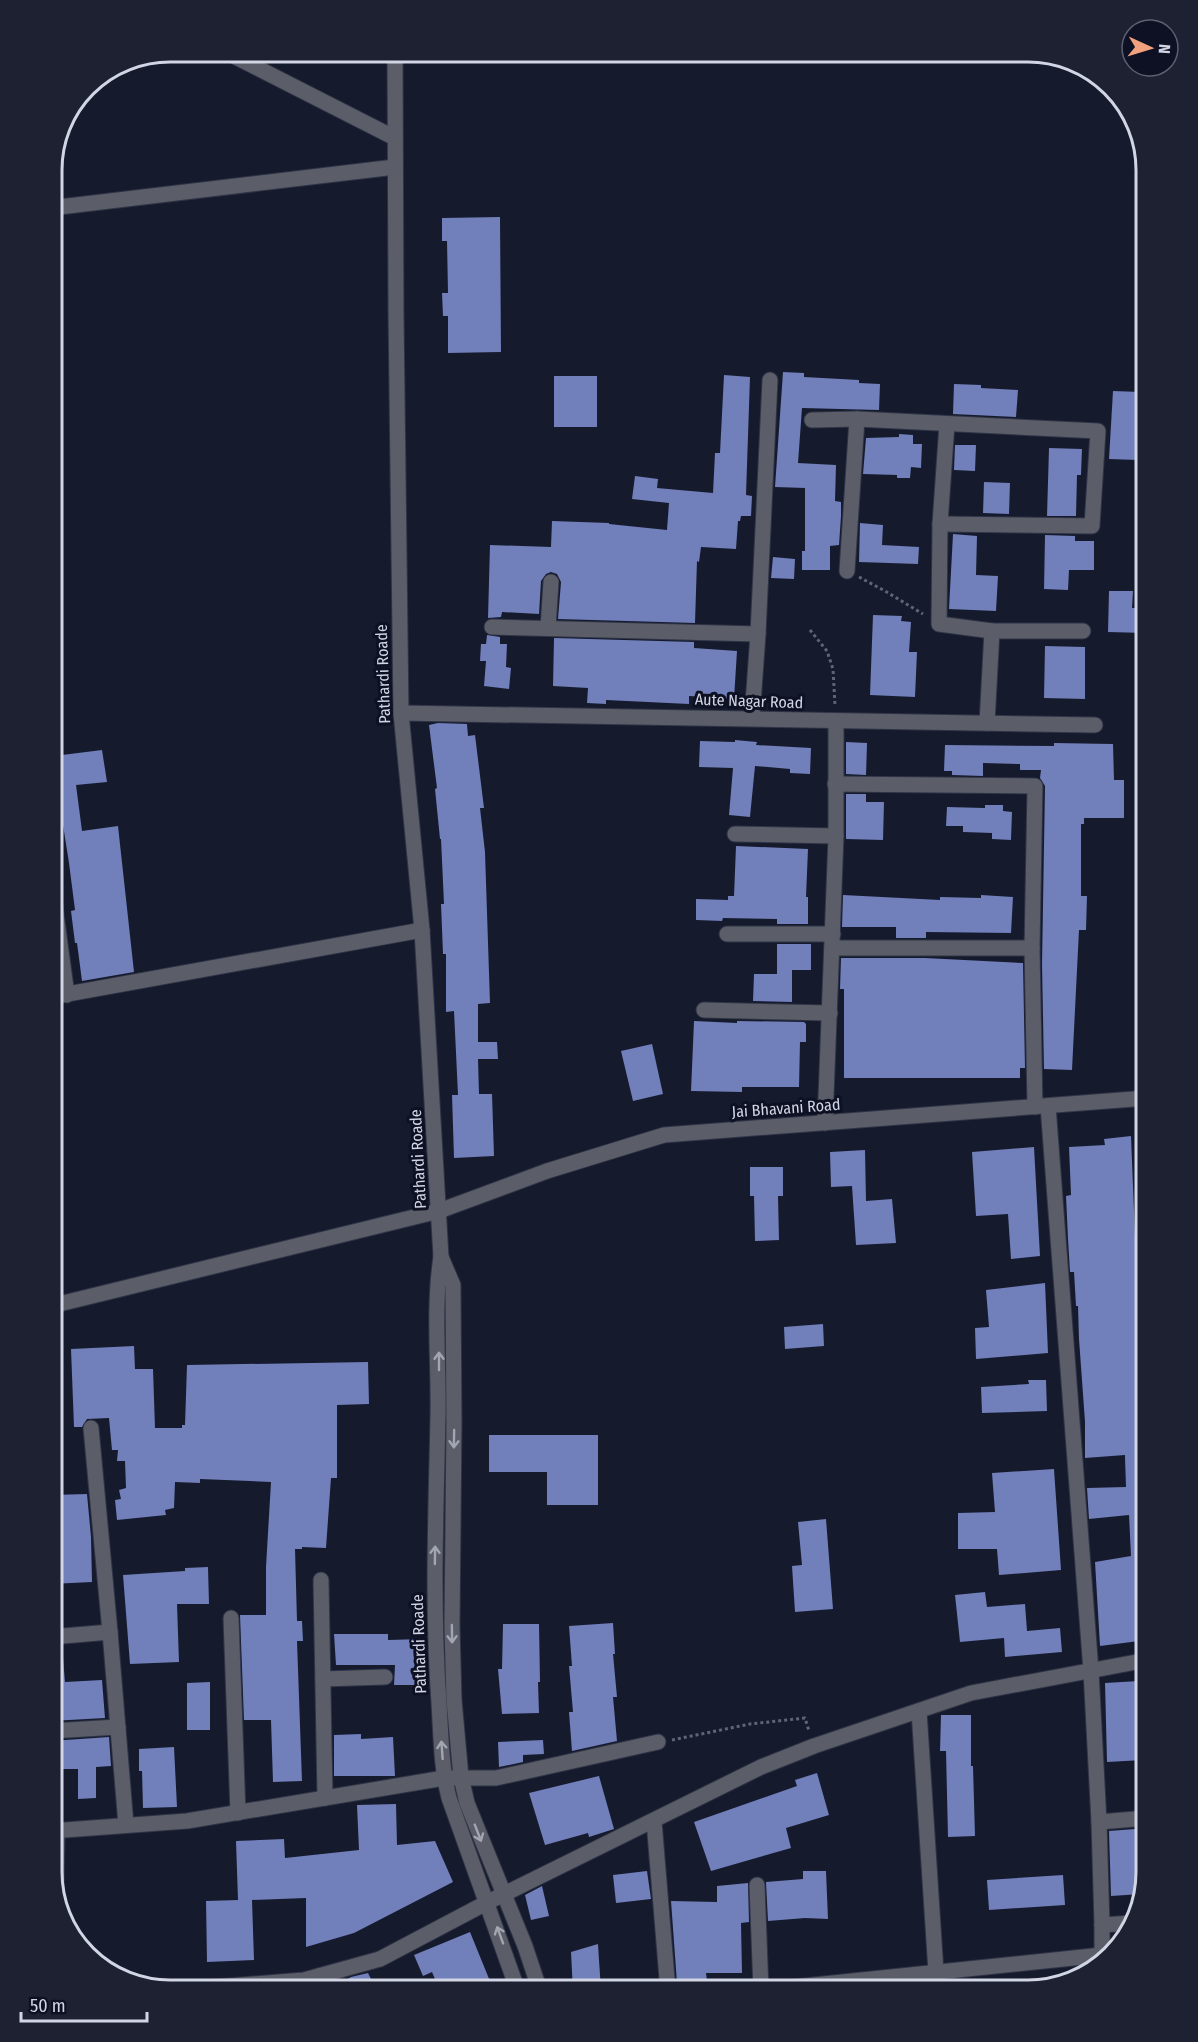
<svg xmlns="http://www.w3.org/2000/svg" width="1198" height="2042" viewBox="0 0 1198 2042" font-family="'Fira Sans Condensed',sans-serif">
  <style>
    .building { fill: #717fba }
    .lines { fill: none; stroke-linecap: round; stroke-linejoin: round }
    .minor-casing { stroke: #2f3447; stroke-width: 17 }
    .path { stroke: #606576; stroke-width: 3; stroke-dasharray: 3 3; stroke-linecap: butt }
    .minor { stroke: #5b5e68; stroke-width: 15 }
    .oneway { stroke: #a2a6b2 }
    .labels { text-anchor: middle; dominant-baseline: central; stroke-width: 6; stroke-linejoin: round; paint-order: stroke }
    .street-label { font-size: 16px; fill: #d2d6e4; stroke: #0d1123 }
    .rim { fill: none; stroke: #d2d6e4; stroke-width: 3 }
  </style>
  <rect width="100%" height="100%" fill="#151a2d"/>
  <g class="building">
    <polygon points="500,217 501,352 448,353 448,316 443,316 442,293 448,293 447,241 442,241 442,218"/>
    <polygon points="783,372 804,373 804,377 859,380 859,383 880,384 879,410 802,408 798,463 836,465 835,501 841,502 841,516 839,545 830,546 830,570 802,570 802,551 805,551 805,488 775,487"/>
    <polygon points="724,375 750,377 746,495 752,496 751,516 741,516 740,521 738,521 736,549 701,547 699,562 697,561 695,623 558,619 561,582 557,574 551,572 546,574 541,581 539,614 502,612 501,617 488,618 490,545 551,547 552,521 609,523 609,524 667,530 669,503 632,499 635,476 658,479 657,488 713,493 715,453 720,453"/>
    <rect x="554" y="376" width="43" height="51"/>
    <polygon points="954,384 981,385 981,388 1018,390 1016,417 953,414"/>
    <polygon points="1113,391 1141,392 1138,460 1109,459"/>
    <polygon points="899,434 913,435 913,444 922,444 921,468 911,467 910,478 897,478 897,475 863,474 866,438 899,437"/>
    <polygon points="955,445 976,445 975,471 954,470"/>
    <polygon points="1049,448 1082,449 1081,475 1077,475 1076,516 1047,516"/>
    <polygon points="984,482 1010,483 1009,514 983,513"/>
    <polygon points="860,523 883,525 882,545 919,547 918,564 859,562"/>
    <polygon points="953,534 977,536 976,575 998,576 996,611 949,609"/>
    <polygon points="1045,535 1075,536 1075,541 1094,541 1094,570 1069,570 1068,590 1044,589"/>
    <polygon points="773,557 795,559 794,579 771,578"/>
    <polygon points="1109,591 1133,591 1132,608 1146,608 1145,633 1108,632"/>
    <polygon points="873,615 902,616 901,621 911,622 909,652 917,652 915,697 870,695"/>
    <polygon points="487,635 500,637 500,644 507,644 506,667 511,668 509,689 484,686 486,661 480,661 481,644 486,644"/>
    <polygon points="554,638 694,642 694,648 737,651 734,699 689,696 689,704 606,700 606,704 587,703 588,688 553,686"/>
    <polygon points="1045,646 1085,647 1085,699 1044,698"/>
    <polygon points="438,723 467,724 468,736 475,735 484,808 480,808 485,852 490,1003 478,1004 478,1042 497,1042 498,1059 478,1059 479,1094 492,1094 494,1156 454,1158 452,1095 458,1095 454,1011 446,1012 446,954 443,954 441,904 444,904 441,839 440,839 435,789 437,788 429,725"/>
    <polygon points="735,740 757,742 756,745 811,748 810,774 790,773 790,769 755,766 750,817 729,815 733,768 699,767 700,741 735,742"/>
    <polygon points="846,742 867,743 866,775 846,774"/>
    <polygon points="1054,743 1113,744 1114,780 1124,780 1124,818 1084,818 1084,824 1081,824 1081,896 1087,896 1086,930 1079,930 1072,1070 1044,1069 1042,964 1045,786 1040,778 1041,770 1020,770 1020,764 983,763 983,776 952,775 952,771 944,771 945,745 1054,746"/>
    <polygon points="102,750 107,782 76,785 82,831 118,826 134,972 82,981 77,943 75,943 71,911 75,910 69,863 63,825 60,826 56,791 59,791 54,756"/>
    <polygon points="846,794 866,794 866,802 884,802 883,840 846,839"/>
    <polygon points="985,805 1003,805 1003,811 1012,812 1011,840 992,839 992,833 963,832 963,826 946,826 947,807 985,808"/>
    <polygon points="736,846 808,849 806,897 808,897 808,924 777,924 777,919 723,918 722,921 696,920 696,899 728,900 728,896 734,896"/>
    <polygon points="843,895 940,900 940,897 981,898 981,895 1013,897 1011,933 926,932 926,938 896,938 896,927 842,927"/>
    <polygon points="777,944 811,944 811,970 792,970 792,1002 753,1001 754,974 777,974"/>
    <polygon points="841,958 925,958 1023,963 1025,1068 1020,1068 1020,1078 844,1078 844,989 840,989"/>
    <polygon points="694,1021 737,1023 737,1021 804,1022 806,1024 806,1042 800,1042 799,1087 742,1087 742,1092 691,1091"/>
    <polygon points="652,1044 663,1094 633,1101 621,1051"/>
    <polygon points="1131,1136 1135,1236 1138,1236 1147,1351 1147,1365 1145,1365 1147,1384 1147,1640 1100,1646 1095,1562 1131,1556 1129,1515 1089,1519 1087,1488 1126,1487 1125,1458 1125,1455 1085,1458 1085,1422 1079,1339 1078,1306 1076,1306 1074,1272 1070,1272 1068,1239 1066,1196 1071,1195 1069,1147 1105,1145 1104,1139"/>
    <polygon points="1034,1147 1040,1256 1011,1259 1008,1214 976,1216 972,1152"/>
    <polygon points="865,1150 866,1201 892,1199 896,1243 856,1245 852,1186 831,1187 830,1152"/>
    <polygon points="750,1167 783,1167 783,1196 778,1196 779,1240 755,1241 754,1196 750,1196"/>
    <polygon points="1045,1283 1048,1353 976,1359 975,1328 989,1327 986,1290"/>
    <polygon points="823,1324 824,1346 785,1349 784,1327"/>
    <polygon points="134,1346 135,1369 153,1369 155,1428 182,1428 182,1425 185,1425 187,1365 368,1362 369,1404 337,1405 337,1478 331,1478 326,1548 302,1547 302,1549 295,1549 297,1621 302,1621 303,1641 297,1641 302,1781 273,1782 271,1720 244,1720 240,1615 266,1615 266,1567 271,1482 200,1479 200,1483 175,1482 174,1508 165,1510 166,1515 117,1520 115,1500 121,1499 119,1490 126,1488 125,1461 117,1461 118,1450 112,1450 109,1418 87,1419 82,1427 74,1427 71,1349"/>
    <polygon points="1028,1380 1046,1380 1047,1411 982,1413 981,1387 1029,1384"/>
    <polygon points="489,1435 598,1435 598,1505 547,1505 547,1472 489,1472"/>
    <polygon points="1054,1469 1061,1570 999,1575 997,1549 958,1549 958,1513 995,1512 992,1473"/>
    <polygon points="87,1494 91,1537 92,1582 51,1584 51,1495"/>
    <polygon points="826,1519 833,1609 795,1612 792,1566 802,1565 798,1522"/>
    <polygon points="208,1567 209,1604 177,1604 179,1662 130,1664 123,1575 185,1571 185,1568"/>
    <polygon points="985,1592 987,1607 1025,1604 1027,1631 1060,1628 1062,1652 1005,1657 1004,1638 960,1642 955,1595"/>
    <polygon points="613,1623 615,1654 613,1654 617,1697 613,1697 617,1741 572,1751 569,1712 573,1712 569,1666 572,1666 569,1626"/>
    <polygon points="503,1624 539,1624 540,1682 538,1682 539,1713 502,1714 498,1669 502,1669"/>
    <polygon points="334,1634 388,1634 388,1640 422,1639 422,1685 394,1685 395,1665 336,1665"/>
    <polygon points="62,1646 65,1682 102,1680 105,1718 51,1721 51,1647"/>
    <polygon points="1139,1681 1143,1760 1107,1762 1105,1683"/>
    <polygon points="210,1682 210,1730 187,1730 187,1683"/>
    <polygon points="941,1715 971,1715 971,1766 973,1766 975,1836 948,1837 946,1751 940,1751"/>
    <polygon points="361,1734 361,1739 393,1737 395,1776 334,1776 334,1735"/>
    <polygon points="109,1737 111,1766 96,1767 96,1798 78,1799 78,1769 51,1769 51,1741"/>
    <polygon points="543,1740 544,1754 523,1755 523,1762 499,1767 498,1742"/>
    <polygon points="174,1747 177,1807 143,1808 142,1771 139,1771 139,1749"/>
    <polygon points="817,1773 829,1815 786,1828 791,1848 711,1871 694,1822 797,1786 795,1780"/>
    <polygon points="599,1776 614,1829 589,1837 588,1833 545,1845 529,1793"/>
    <polygon points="396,1804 397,1845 435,1841 453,1882 354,1933 306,1947 306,1898 252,1900 254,1960 207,1962 206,1901 238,1900 236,1841 284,1839 285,1858 359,1850 357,1805"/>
    <polygon points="1135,1829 1137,1865 1147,1864 1147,1873 1141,1894 1111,1896 1109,1831"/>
    <polygon points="647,1871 651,1899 616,1903 613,1875"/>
    <polygon points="803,1871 826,1871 828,1919 805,1918 768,1921 766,1882 803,1879"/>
    <polygon points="1063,1875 1065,1905 989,1910 987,1880"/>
    <polygon points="748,1883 749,1922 741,1923 742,1973 706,1973 707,1981 677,1983 671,1901 717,1902 717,1886"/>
    <polygon points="542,1886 549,1916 531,1920 525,1895"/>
    <polygon points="470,1932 494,1991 440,1991 432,1972 423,1976 414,1955"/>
    <polygon points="598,1944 601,1991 573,1991 571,1952"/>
    <polygon points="368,1973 377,1991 337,1991 335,1986 351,1977"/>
  </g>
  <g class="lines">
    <defs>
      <g id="minor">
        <polyline points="224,51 395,138"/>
        <path d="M395,51L396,313L401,713L422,930L441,1257C433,1309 439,1363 438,1416C436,1512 432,1607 439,1703C441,1734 441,1767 449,1798L518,1991"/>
        <polyline points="51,208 395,167"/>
        <polyline points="812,420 857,419 1098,431 1092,526 940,524"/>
        <polyline points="947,424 940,524 939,624 992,631 1083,631"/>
        <polyline points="847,571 857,419"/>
        <polyline points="492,627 758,634"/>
        <polyline points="548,628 551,582"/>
        <polyline points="401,713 1095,725"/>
        <polyline points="752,718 758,634 770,380"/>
        <polyline points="987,723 992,631"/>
        <polyline points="835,784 1035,786 1032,948"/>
        <polyline points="735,834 836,836"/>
        <polyline points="51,877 67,995"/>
        <polyline points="727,934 833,934"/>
        <polyline points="832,948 1032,948 1035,1107"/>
        <polyline points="51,997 422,930"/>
        <polyline points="704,1010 830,1013"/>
        <polyline points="1144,1099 1147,1134"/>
        <polyline points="1048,1106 1091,1671 1099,1822 1147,1818"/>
        <polyline points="825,1123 836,836 836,722"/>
        <polyline points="441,1257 453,1285 454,1423 452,1626 454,1700 461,1777 467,1803 525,1946 540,1991"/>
        <polyline points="51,1306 439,1211 547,1171 664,1135 1147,1098"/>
        <polyline points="91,1428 110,1632"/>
        <polyline points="321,1580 325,1798"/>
        <polyline points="231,1618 238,1813"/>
        <polyline points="51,1637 110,1632 126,1825"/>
        <polyline points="323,1679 385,1677"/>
        <polyline points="919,1711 936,1972"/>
        <polyline points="51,1731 118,1727"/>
        <polyline points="654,1821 668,1991"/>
        <polyline points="1099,1822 1102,1925 1132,1923"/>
        <polyline points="51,1831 187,1821 444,1778 496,1778 658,1742"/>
        <polyline points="757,1885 761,1990"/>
        <polyline points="56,1895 57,1830"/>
        <polyline points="1102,1961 1102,1925"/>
        <polyline points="319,1976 327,1991"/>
        <polyline points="166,1991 304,1980 380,1959 488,1902 761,1767 814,1746 971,1693 1147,1660"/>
        <polyline points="756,1991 1102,1955"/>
      </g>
    </defs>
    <use href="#minor" class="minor-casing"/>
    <g class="path">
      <polyline points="859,577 885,591 923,614"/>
      <polyline points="810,630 827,651 833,669 835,705"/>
      <polyline points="672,1740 750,1724 805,1718 809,1731"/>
    </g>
    <use href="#minor" class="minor"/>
  </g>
  <defs><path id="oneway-shaft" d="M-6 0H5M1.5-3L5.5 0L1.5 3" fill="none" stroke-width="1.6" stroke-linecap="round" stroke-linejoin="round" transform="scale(1.5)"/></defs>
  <g class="oneway">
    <use href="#oneway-shaft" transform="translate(439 1361) rotate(-90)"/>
    <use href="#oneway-shaft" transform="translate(454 1439) rotate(91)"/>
    <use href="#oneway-shaft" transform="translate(435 1555) rotate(-89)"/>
    <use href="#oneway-shaft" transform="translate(452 1634) rotate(89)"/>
    <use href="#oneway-shaft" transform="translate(442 1750) rotate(-94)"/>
    <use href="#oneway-shaft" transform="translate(478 1833) rotate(69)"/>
    <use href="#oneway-shaft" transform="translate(500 1935) rotate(-110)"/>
  </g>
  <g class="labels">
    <g class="street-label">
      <text transform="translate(383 674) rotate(-92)">Pathardi Roade</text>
      <text transform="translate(749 701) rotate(2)">Aute Nagar Road</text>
      <text transform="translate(786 1108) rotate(-4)">Jai Bhavani Road</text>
      <text transform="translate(418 1159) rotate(-93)">Pathardi Roade</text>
      <text transform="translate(419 1644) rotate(-92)">Pathardi Roade</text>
    </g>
  </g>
  <path d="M0 0H1198V2042H0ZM170 62H1028A108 108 0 0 1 1136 170V1872A108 108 0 0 1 1028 1980H170A108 108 0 0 1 62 1872V170A108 108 0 0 1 170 62Z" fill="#1d2132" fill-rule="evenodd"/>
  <path class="rim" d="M170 62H1028A108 108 0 0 1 1136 170V1872A108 108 0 0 1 1028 1980H170A108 108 0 0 1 62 1872V170A108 108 0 0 1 170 62Z"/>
  <g transform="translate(1150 48) rotate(94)"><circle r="28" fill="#0d1123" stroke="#5c6070" stroke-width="1.5"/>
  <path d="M0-4.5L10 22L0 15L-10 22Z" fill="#f1a17e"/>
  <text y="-9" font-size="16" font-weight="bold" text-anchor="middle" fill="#d2d6e4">N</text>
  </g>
  <path d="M21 2012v9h126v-9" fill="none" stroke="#d2d6e4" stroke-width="3"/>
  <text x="30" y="2012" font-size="18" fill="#d2d6e4" stroke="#0d1123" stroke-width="4.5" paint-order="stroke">50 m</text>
</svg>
